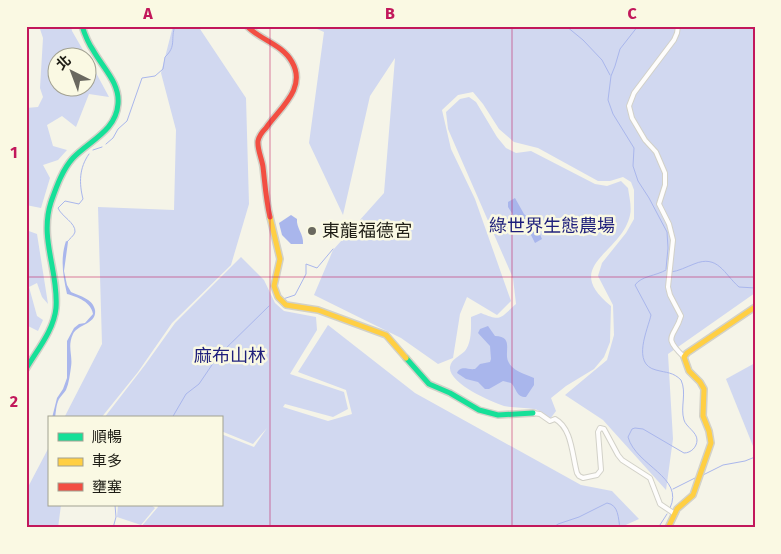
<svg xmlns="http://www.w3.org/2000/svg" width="781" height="554" font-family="'Fira Sans','Noto Sans TC',sans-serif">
  <rect width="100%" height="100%" fill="#f5f4e8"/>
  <g fill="#d1d8f0">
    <polygon points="39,26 71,26 72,31 87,57 58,58 58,88 88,88 88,58 109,97 89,94 76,127 62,116 47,125 53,146 67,150 58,160 43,165 50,178 41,208 26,205 26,108 38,107 43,97 40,88 43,38"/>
    <polygon points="173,26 198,26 246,98 249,204 231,265 172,323 138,372 101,418 64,418 102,344 98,207 174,210 176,130 161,73"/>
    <polygon points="310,26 755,26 755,293 668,354 673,439 666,490 603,420 565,395 607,360 614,335 613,305 598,276 602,263 626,233 634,219 634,190 631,182 623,177 610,181 598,181 538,148 514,142 499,129 483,104 473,92 458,95 442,110 451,149 475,199 511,301 497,315 467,297 460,314 453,358 438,364 401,338 314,295 333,250 384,193 395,58 370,96 343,215 309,143 324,32"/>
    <path d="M469,97L476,102L497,137L506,148L516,153L531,151L595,184L607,186L621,181L628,188C629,196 632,207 630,215C622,254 560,265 611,306L610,342L604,357L594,369L566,386L551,398L556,411L550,419C545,416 540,410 534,409C524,407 513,408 504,406C491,402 448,383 450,367C451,359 460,356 465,351C472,342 471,328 471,317L481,313C502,322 500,318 516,304L513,278L448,129L446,112L460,99Z"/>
    <polygon points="26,230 37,234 48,304 42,297 37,283 29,287 37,316 43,320 38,331 26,325"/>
    <polygon points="241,257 264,280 275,303 284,311 316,317 317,330 290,374 344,392 348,409 333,417 285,404 283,407 328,421 352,414 346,390 298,372 328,325 415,393 581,485 612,491 639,519 619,528 140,528 158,507 157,505 221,505 221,434 254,447 267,428 253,444 221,431 221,418 104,418 145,365 175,323"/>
    <polygon points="755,363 755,451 726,379"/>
    <polygon points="49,447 49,505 61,505 58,528 26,528 28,487"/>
    <polygon points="118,505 151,505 155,508 141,525 117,517"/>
  </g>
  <g fill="#a9b6ec">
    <polygon points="515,198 524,214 536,225 542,239 535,243 530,233 517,221 508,207 508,202"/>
    <path d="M291,215L297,219C296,228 304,234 303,244H291L282,235L279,223Z"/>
    <path d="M66,241L68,242L64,271L67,285L71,292C80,296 93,299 95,310C97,324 78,324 73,334C67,347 73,355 71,367C70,374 69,383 66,390C64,393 61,396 59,399C56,405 56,412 55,418H52L57,398L63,389L67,378V341L74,328L79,324L85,323L93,314C91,302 78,297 67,294C63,276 60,259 66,241Z"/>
    <path d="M488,326L495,336C514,336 504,352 508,361C512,371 525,374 534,378V385L526,397C516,397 517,389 511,383L503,381L489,389H485L478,382L466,379L457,373C461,365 467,370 475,369L480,364L490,362L491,359L490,346L478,333L480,329Z"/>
  </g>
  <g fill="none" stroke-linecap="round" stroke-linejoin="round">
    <g stroke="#a9b6ec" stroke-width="1">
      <polyline points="566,26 583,40 602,60 610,75"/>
      <polyline points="638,26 620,49 615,66 611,76 608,100 613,114 634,148 633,166 638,181 649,198 667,232 668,248 666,269"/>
      <path d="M106,144L113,138L118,129L127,121L142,78L155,76L163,69L165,57C177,46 170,39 175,26"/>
      <polyline points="93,150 102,147"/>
      <path d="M67,242C69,239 74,236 75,232C76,223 61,216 58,208L65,201L79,204L83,199C79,183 79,168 89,154"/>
      <path d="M666,270C656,276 641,276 635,285L651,315C648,329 631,364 656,370C667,373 673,372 681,380C687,393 680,407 684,420C686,427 697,432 697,440C697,447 691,453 684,453L643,429L635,428L632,429L628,437C636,466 685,477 670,508"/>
      <path d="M671,272C679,271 686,267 694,264C718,254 724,274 739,287L755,288"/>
      <polyline points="283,299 295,295 306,274 306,264 317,268 333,249"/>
      <polyline points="172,418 186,394 199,384 218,356 269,306"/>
      <polyline points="703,475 723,465 745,461 755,457"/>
      <polyline points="673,489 697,477"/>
      <polyline points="113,528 116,517 115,505"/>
      <path d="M553,528L558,524L579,517L607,503C619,505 618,518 620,528"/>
      <polyline points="658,528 667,514"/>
    </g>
    <defs>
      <g id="street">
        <path d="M678,26L677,33L674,40L634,93L629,106L632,118L645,140L656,152L665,173V185L659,204L669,224L673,240L668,287L670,295L681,316C675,338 661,335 684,357"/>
        <path d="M533,413L540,414L550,421L555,419C572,428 572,455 577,473L579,476L583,478L597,475L601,470L598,432L600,428L604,429L618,455L622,460L650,478L660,504L675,514"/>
      </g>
      <g id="fast">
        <polyline points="406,358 429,384 450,393 479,410 498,415 533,413"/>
        <path d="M26,369C37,350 54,330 56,308C59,272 39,239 51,202C56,188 62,170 73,158C89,141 116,131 118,104C120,83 103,68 93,50C88,43 85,35 82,26"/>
      </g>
      <g id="slow">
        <polyline points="270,217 280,259 274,286 278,297 286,305 318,310 386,335 406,358"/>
        <polyline points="668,528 677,509 693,495 711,443 709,431 703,416 704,389 700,382 689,371 684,357 687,353 755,307"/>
      </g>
      <path id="jam" d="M247,26C260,40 282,44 292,62C307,88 280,108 266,128C263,131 259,136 258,141C257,149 262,159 263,167C265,184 266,200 270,217"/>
    </defs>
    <use href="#street" stroke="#d2d1c8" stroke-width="6"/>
    <use href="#fast" stroke="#d2d1c8" stroke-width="8"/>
    <use href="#slow" stroke="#d2d1c8" stroke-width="8"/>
    <use href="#jam" stroke="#d2d1c8" stroke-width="8"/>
    <use href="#street" stroke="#fefdfc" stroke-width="4"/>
    <use href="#fast" stroke="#16e098" stroke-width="5"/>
    <use href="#slow" stroke="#ffcf43" stroke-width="5"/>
    <use href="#jam" stroke="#f24e42" stroke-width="5"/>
  </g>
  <path fill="none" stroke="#c2185b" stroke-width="1" stroke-opacity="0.55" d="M270,26V528M512,26V528M26,277H755"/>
  <circle fill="#69685f" stroke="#faf9e3" stroke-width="2" cx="312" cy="231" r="5"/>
  <g text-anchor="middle" stroke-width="5" stroke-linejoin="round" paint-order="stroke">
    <g font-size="18" fill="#1e1f7b" stroke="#faf9e3">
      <text x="552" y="232">綠世界生態農場</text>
      <text x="230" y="362">麻布山林</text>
    </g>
    <g font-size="18" fill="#1e1d15" stroke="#faf9e3" text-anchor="start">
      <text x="322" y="237">東龍福德宮</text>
    </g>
  </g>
  <rect width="781" height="554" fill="none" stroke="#faf9e3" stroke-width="55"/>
  <rect x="48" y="416" width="175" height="90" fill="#faf9e3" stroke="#a2a191"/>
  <rect x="58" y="433" width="25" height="8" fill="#16e098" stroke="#a2a191"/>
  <text x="92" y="442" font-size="15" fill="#1e1d15">順暢</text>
  <rect x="58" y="458" width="25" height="8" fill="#ffcf43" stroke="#a2a191"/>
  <text x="92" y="466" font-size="15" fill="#1e1d15">車多</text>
  <rect x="58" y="483" width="25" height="8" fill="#f24e42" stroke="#a2a191"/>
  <text x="92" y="492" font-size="15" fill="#1e1d15">壅塞</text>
  <g transform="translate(72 72) rotate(318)"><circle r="24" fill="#faf9e3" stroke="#a2a191"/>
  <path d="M0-4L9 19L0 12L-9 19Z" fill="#69685f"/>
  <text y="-8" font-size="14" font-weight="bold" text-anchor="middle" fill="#1e1d15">北</text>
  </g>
  <rect x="28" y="28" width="726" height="498" fill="none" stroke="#c2185b" stroke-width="2"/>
  <g font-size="16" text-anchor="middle" font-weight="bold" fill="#c2185b">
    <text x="148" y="19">A</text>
    <text x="390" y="19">B</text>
    <text x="632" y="19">C</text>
    <text x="14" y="158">1</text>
    <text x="14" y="407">2</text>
  </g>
</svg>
